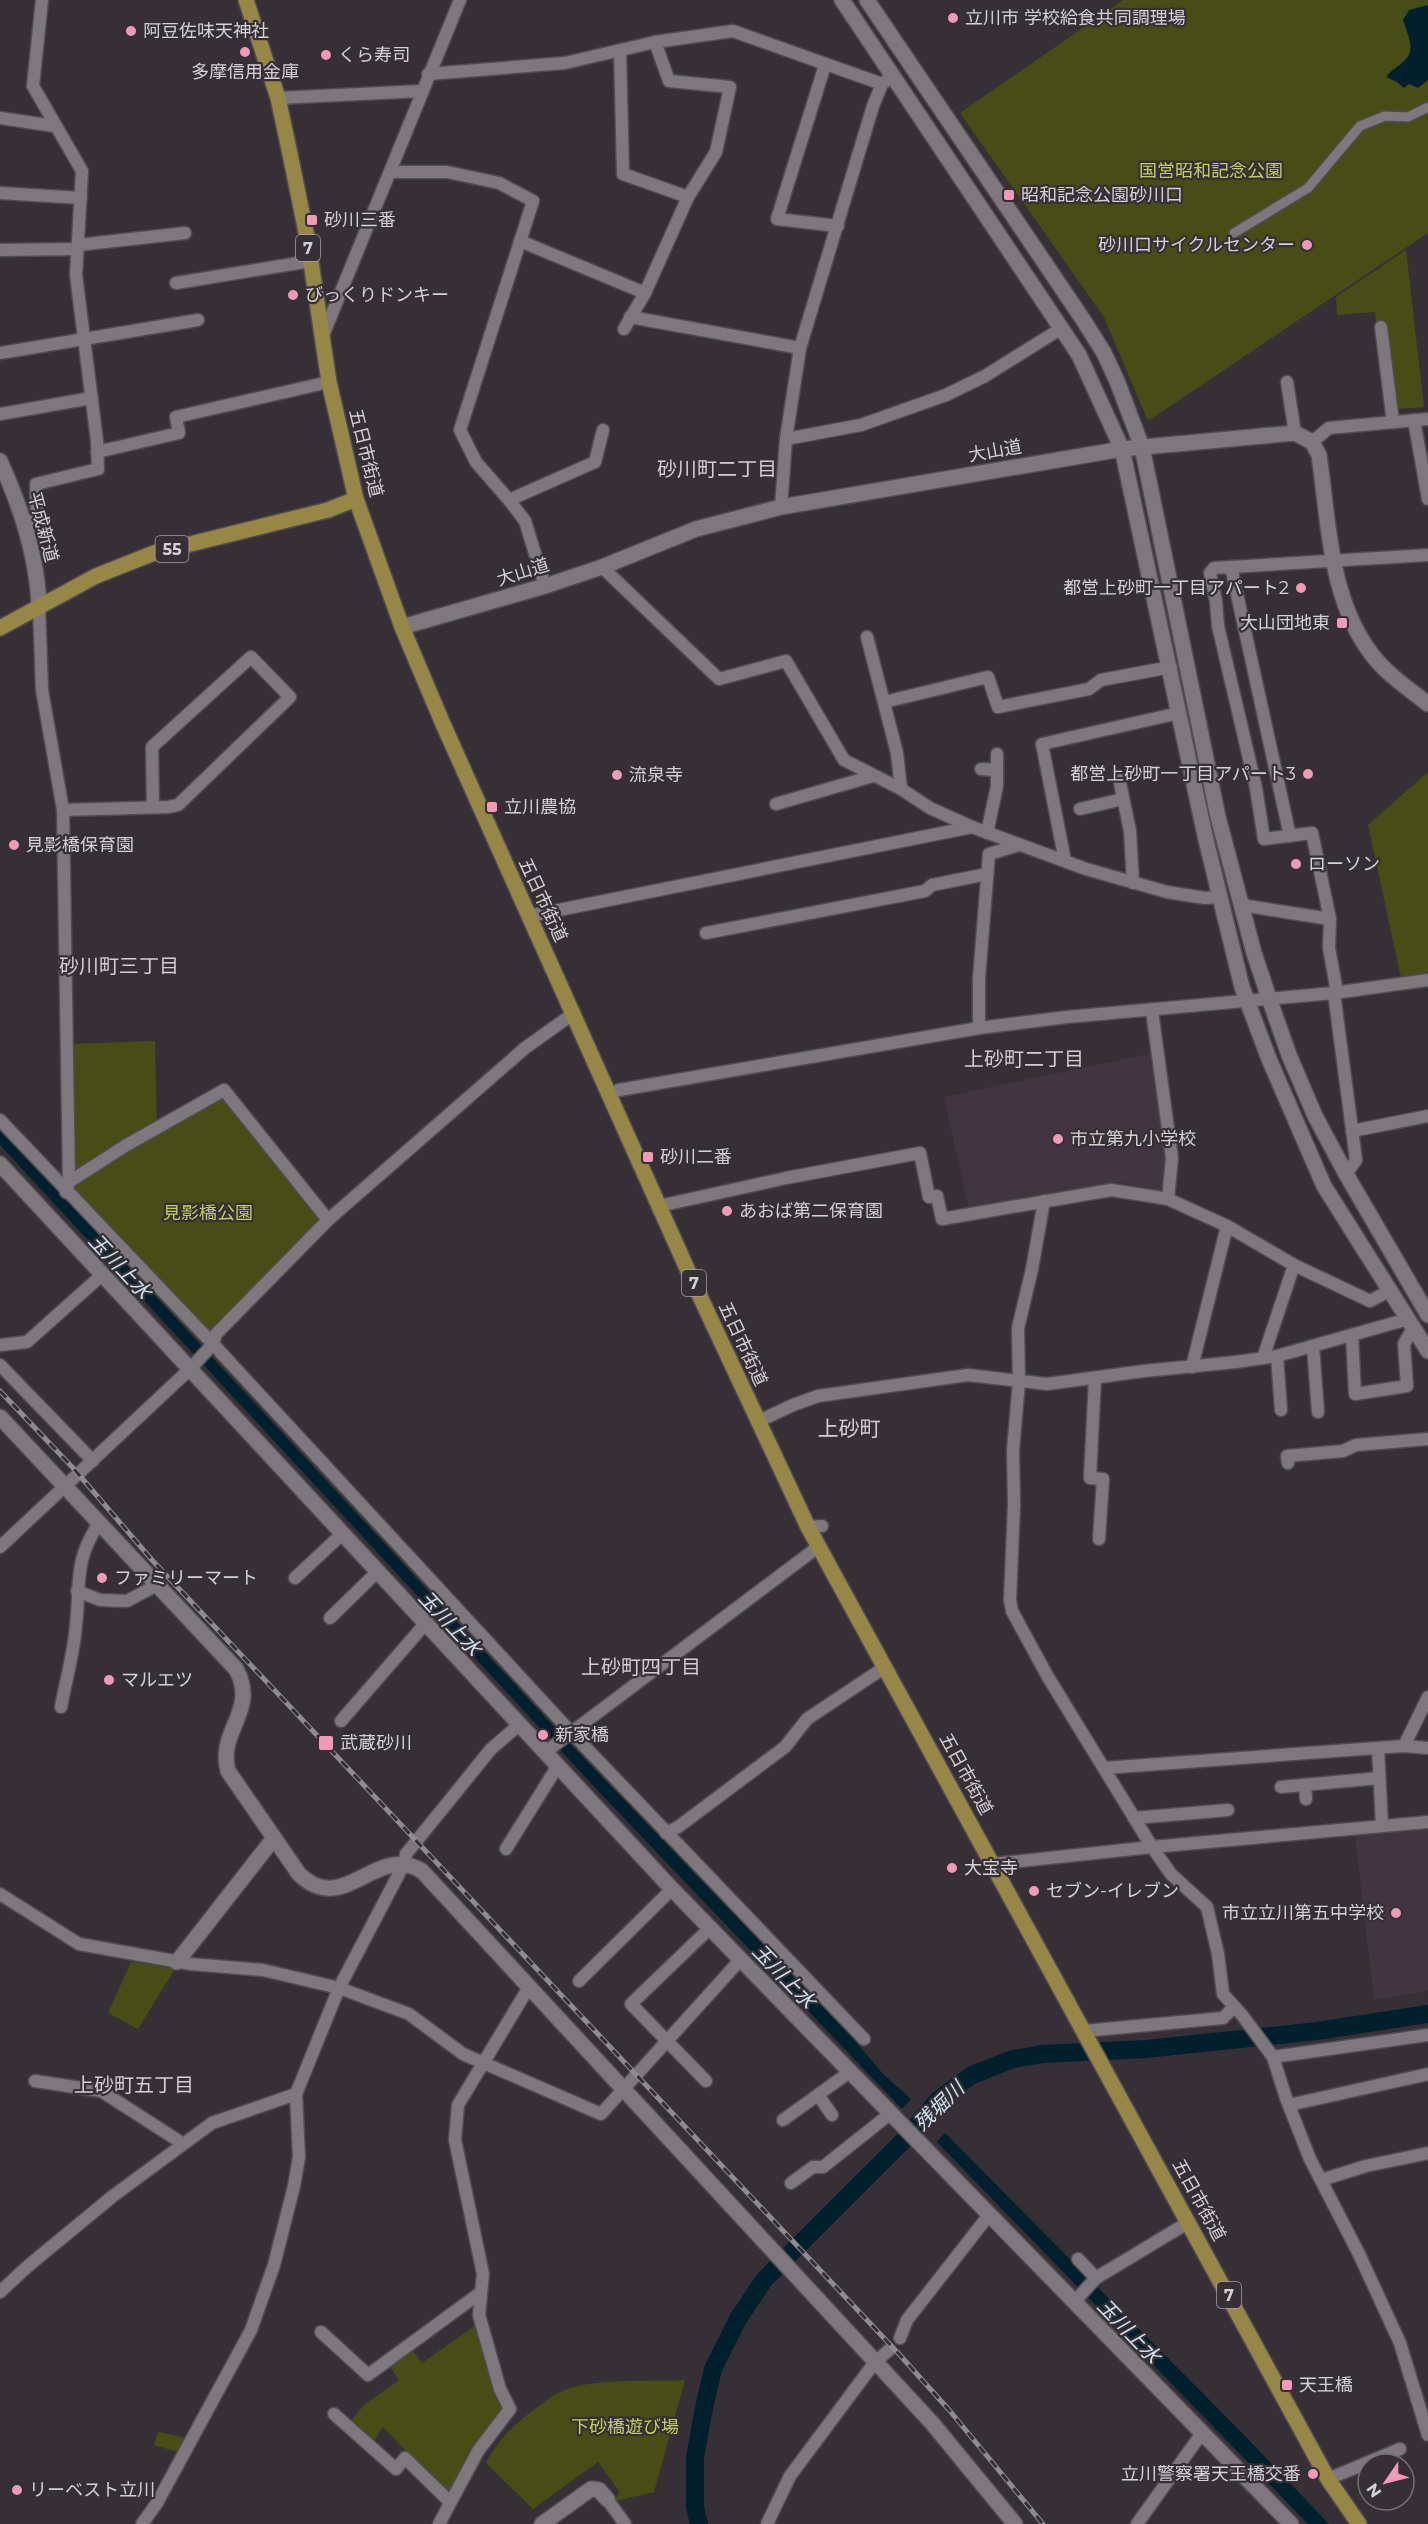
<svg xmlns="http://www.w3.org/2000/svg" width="1428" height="2524" font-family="Montserrat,'Noto Sans JP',sans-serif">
  <rect width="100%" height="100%" fill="#363036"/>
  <g fill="#413541">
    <polygon points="1153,1053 1169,1189 1164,1192 1118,1182 969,1209 944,1097"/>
    <polygon points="1400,1829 1403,1832 1428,1829 1428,1991 1374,2000 1355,1835 1357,1833"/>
  </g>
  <g fill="#464e15">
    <polygon points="1123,0 1428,0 1428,233 1148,421 1104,317 960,113"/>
    <polygon points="1406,250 1424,407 1397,409 1386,320 1376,321 1375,312 1337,315 1336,297"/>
    <polygon points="1428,772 1428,972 1401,978 1368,825"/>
    <polygon points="155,1041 157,1131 224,1095 324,1218 208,1344 70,1190 69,1044"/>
    <polygon points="131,1962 176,1967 138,2029 108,2013"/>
    <polygon points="479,2323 507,2407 453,2495 403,2448 383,2427 374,2441 351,2421 364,2405 399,2380 388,2364 411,2348 422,2363"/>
    <path d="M685,2380L654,2492L615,2501L619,2491L598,2462L533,2509L486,2463C497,2442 512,2426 531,2412C540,2406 548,2398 558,2393C588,2377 650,2382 685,2380Z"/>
    <polygon points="158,2432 189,2438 181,2453 154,2445"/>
  </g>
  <g fill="#01202d">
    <path d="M1428,5V80L1418,88L1409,84L1404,88L1397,82L1386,77C1391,70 1398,67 1404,61C1417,51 1407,33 1403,20L1409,10Z"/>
    <polygon points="0,1128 556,1729 852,2037 883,2074 911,2099 902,2109 601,1794 0,1145"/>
    <polygon points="945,2133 1246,2437 1329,2524 1308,2524 937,2142"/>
  </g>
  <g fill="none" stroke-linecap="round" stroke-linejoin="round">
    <polyline stroke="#01202d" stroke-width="18" points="699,2524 695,2507 695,2457 704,2408 713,2369 738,2319 764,2280 906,2138 938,2100 972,2075 1013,2059 1043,2054 1146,2049 1317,2031 1428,2014"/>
    <defs>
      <polyline id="pedestrian" points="1234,233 1308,188 1360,126 1385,116 1408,117 1428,107"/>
      <g id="minor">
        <polyline points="620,51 623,174 688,197"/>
        <polyline points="825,65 777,219 838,226"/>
        <polyline points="428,74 565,63 655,42 733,31 882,84 893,76"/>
        <polyline points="278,98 422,91"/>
        <polyline points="0,118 54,126"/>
        <polyline points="390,172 447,172 499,183 533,201 460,430 476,462 509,500 525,521 545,586"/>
        <polyline points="0,193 81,198"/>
        <polyline points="520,241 645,293"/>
        <polyline points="78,245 185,233"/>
        <polyline points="0,250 78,249"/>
        <polyline points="176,283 311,261"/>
        <polyline points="630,317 800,348"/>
        <polyline points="1381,327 1393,422"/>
        <polyline points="624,329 645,293 688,197 716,152 730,87 669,81 655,42"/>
        <polyline points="322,338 460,0"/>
        <polyline points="0,353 198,320"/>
        <polyline points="1287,382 1295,433"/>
        <polyline points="0,414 92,398"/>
        <polyline points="1414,420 1428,499"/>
        <polyline points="786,439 861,425 946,395 985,376 1062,328"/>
        <polyline points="1312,442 1329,428 1428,419"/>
        <polyline points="97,452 179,433 176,417 329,382"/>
        <polyline points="509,500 595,462 603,430"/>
        <polyline points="781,507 786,439 800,348 873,106 882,84"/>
        <polyline points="25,523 37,515 36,484 98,469 97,441 76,275 82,171 33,86 42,0"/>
        <polyline points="602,567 719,679 786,661 844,760 901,789 930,808 972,827 1086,869 1167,892 1205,898 1219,897"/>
        <polyline points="1231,567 1290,836"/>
        <polyline points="39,606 42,690 63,810 69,1182 66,1192"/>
        <polyline points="867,637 897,753 901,789"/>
        <polyline points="884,702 988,677 998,707 1089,689 1101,680 1171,667"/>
        <polyline points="981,769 997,770"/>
        <polyline points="1119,778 1130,831 1133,883"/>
        <polyline points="776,804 873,776"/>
        <polyline points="1080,809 1123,799"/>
        <polyline points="63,810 168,807 178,805 290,697 251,657 152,747 153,807"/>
        <polyline points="987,833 997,786 997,754"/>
        <polyline points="1065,861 1042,744 1179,713"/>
        <polyline points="1241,905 1330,919"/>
        <polyline points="529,916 972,827"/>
        <polyline points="706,933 925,891 932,885 987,874"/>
        <polyline points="1337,992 1329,948 1330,919 1312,833 1264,839 1256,788 1218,626 1216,601 1210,573 1214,568 1428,555"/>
        <polyline points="1334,993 1356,1160 1346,1174"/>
        <polyline points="1152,1011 1172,1158 1168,1199"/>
        <polyline points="979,1028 979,978 989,854 1019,845"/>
        <polyline points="609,1094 619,1090 979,1028 1067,1017 1334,993 1428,980"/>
        <polyline points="0,1120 213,1344 570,1731 864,2039"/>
        <polyline points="1352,1131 1428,1116"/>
        <polyline points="69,1182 125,1146 224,1090 328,1220"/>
        <polyline points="1044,1201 1032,1269 1018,1328 1019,1382 1013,1450 1014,1505 1010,1600 1012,1611 1048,1677 1152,1847 1171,1874 1207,1907 1218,1954 1223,1994 1242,2015 1273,2057 1286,2098 1310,2159 1359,2254 1400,2343 1428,2435"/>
        <polyline points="659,1206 786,1178 920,1153 929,1197 937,1196 942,1219 1111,1190 1150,1196 1168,1199 1227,1226 1294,1265 1370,1301 1391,1290"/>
        <polyline points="1352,1335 1355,1394 1407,1386 1404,1344 1413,1328"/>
        <polyline points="0,1345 27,1342 103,1274"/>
        <polyline points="1313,1346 1318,1412"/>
        <polyline points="1277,1356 1281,1410"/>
        <polyline points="1263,1358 1294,1265"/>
        <polyline points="0,1365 93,1461"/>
        <polyline points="1192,1367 1227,1226"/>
        <polyline points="1095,1378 1090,1478 1103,1479 1099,1539"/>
        <polyline points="757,1422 793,1405 818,1396 968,1375 1047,1384 1144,1371 1236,1362 1277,1356 1408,1319"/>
        <polyline points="1288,1463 1287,1456 1343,1451 1356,1445 1428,1439"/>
        <polyline points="808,1527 822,1526"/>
        <polyline points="0,1547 190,1369 213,1344 216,1334 328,1220 525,1048 574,1013"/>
        <polyline points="295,1578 342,1534"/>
        <polyline points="77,1591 100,1600 127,1601 157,1585"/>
        <polyline points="330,1618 377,1572"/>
        <path d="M61,1707C66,1680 74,1652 76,1625C81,1582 73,1563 99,1523"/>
        <polyline points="341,1721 425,1624"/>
        <polyline points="1404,1746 1428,1697"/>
        <polyline points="1378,1748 1382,1826"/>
        <polyline points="544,1753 818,1547"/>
        <polyline points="1104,1768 1404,1746 1428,1748"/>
        <polyline points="1305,1785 1306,1799"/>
        <polyline points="1281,1787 1379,1778"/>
        <polyline points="1134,1818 1228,1810"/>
        <polyline points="666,1833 678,1827 785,1747 807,1719 885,1667"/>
        <polyline points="506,1849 557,1767"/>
        <polyline points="993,1864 1152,1847 1428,1822"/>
        <polyline points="0,1894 79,1944 191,1964 263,1970 339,1988 409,2014 463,2054 601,2114 741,1959"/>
        <polyline points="579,1981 672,1889"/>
        <polyline points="1084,2031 1223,2018 1234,2007"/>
        <polyline points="1273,2057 1428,2035"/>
        <polyline points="35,2081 101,2091 182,2143"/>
        <polyline points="706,2081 631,2004 710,1928"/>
        <polyline points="818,2095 832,2115"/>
        <polyline points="1289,2105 1428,2074"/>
        <polyline points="783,2120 851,2071"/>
        <polyline points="1321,2180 1366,2166 1428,2153"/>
        <polyline points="791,2183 813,2167 823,2167 891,2113"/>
        <polyline points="1078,2259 1096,2278"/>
        <polyline points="0,2292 28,2266 113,2196 212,2123 296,2094"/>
        <polyline points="1075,2301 1096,2278 1189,2222"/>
        <polyline points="321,2332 368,2375 480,2293"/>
        <polyline points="900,2338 907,2320 989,2215"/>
        <polyline points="334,2414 396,2469 405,2458 450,2502"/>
        <polyline points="1328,2479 1400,2449"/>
        <polyline points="607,2499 625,2524"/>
        <polyline points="142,2524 157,2503 251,2330 274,2265 294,2186 299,2157 296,2094 339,1988 404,1864 406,1854 491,1749 519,1725"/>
        <polyline points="439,2524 478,2451 510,2409 500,2389 479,2315 483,2274 455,2140 458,2105 529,1987"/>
        <polyline points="767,2524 790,2476 875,2362 889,2350"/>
        <polyline points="1137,2524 1202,2433"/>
      </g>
      <g id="tertiary">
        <polyline points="842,0 1079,355 1122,449 1206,840 1242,987 1269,1059 1324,1186 1428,1351"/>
        <polyline points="867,0 1082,318 1104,353 1117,381 1142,447 1218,817 1254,953 1269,998 1289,1055 1315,1116 1346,1174 1428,1315"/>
        <path d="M0,461C21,507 37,555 39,606"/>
        <path d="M402,627L545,586L602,567L696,529L781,507L1122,449L1295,433L1312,442L1319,455C1329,523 1329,600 1373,656C1388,675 1409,689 1428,704"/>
        <polyline points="0,1164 672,1889 1291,2524"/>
        <path d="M0,1417L236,1669C259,1711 217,1730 228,1771L299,1874C344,1918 375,1843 422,1871L932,2423L1015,2524"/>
        <polyline points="177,1962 274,1838"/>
        <polyline points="542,2524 591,2489 599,2490 607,2499"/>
      </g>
      <g id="primary">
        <polyline points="246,0 278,98 290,154 308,242 329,382 356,499 402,627 443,724 689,1273 808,1527 1328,2479 1359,2524"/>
        <polyline points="0,628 96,576 154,553 328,510 356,499"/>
      </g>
    </defs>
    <use href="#pedestrian" stroke="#514c50" stroke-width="12"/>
    <use href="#minor" stroke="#514c50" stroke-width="15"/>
    <use href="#tertiary" stroke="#514c50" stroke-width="18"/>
    <use href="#primary" stroke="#514c50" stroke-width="18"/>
    <use href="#pedestrian" stroke="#7f777e" stroke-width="9"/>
    <use href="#minor" stroke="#7f777e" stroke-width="12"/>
    <use href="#tertiary" stroke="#7f777e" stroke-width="15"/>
    <use href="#primary" stroke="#978746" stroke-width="15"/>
    <defs>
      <polyline id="rail" points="0,1391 74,1469 152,1560 898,2353 950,2411 1043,2524"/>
    </defs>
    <use href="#rail" stroke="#908b90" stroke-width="5"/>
    <use href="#rail" stroke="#363036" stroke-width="3" stroke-dasharray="9" stroke-linecap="butt"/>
  </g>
  <g fill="#f09ab5" stroke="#363036" stroke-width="2">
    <circle cx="953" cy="18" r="6"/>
    <circle cx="131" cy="31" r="6"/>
    <circle cx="245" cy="52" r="6"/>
    <circle cx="326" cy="55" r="6"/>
    <rect x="1003" y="189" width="12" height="12" rx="3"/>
    <rect x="306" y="214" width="12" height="12" rx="3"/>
    <circle cx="1307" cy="245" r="6"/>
    <circle cx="293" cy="295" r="6"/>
    <circle cx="1301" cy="588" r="6"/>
    <rect x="1336" y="617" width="12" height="12" rx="3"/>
    <circle cx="1308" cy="774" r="6"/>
    <circle cx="617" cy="775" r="6"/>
    <rect x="486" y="801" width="12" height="12" rx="3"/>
    <circle cx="14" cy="845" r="6"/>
    <circle cx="1296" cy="864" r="6"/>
    <circle cx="1058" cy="1139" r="6"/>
    <rect x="642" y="1151" width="12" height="12" rx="3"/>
    <circle cx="727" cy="1211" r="6"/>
    <circle cx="102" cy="1578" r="6"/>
    <circle cx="109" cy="1680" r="6"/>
    <circle cx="543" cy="1735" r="6"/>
    <rect x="318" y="1735" width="16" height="16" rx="3"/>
    <circle cx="952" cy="1868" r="6"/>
    <circle cx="1034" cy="1891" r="6"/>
    <circle cx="1396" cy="1913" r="6"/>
    <rect x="1281" y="2379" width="12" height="12" rx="3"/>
    <circle cx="1313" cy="2474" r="6"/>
    <circle cx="17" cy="2490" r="6"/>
  </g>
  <g text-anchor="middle" stroke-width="4.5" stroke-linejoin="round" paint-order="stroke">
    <g fill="#363036" stroke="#a5a0a5" stroke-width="1.5">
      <rect x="296" y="235" width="24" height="26" rx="4.5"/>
      <rect x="155.5" y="536" width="33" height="26" rx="4.5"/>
      <rect x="682" y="1270" width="24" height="26" rx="4.5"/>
      <rect x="1217" y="2282" width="24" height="26" rx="4.5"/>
    </g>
    <g font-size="16" font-weight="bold" fill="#d4d0d4">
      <text x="308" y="254">7</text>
      <text x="172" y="555">55</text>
      <text x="694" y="1289">7</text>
      <text x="1229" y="2301">7</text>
    </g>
    <g font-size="18" fill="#d4d0d4" stroke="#363036" text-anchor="start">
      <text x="965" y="24">立川市 学校給食共同調理場</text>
      <text x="143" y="37">阿豆佐味天神社</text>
      <text x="338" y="61">くら寿司</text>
      <text x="245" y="78" text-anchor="middle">多摩信用金庫</text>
      <text x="1021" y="201">昭和記念公園砂川口</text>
      <text x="324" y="226">砂川三番</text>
      <text x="1295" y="251" text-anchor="end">砂川口サイクルセンター</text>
      <text x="305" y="301">びっくりドンキー</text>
      <text x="1289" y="594" text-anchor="end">都営上砂町一丁目アパート2</text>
      <text x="1330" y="629" text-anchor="end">大山団地東</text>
      <text x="1296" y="780" text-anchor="end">都営上砂町一丁目アパート3</text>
      <text x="629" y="781">流泉寺</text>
      <text x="504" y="813">立川農協</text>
      <text x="26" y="851">見影橋保育園</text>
      <text x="1308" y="870">ローソン</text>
      <text x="1070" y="1145">市立第九小学校</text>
      <text x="660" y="1163">砂川二番</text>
      <text x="739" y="1217">あおば第二保育園</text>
      <text x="114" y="1584">ファミリーマート</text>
      <text x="121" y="1686">マルエツ</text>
      <text x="555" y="1741">新家橋</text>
      <text x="340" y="1749">武蔵砂川</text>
      <text x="964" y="1874">大宝寺</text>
      <text x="1046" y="1897">セブン-イレブン</text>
      <text x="1384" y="1919" text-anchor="end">市立立川第五中学校</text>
      <text x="1299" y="2391">天王橋</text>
      <text x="1301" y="2480" text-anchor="end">立川警察署天王橋交番</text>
      <text x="29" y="2496">リーベスト立川</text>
    </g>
    <g font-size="18" fill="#bed05d" stroke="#363036">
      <text x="1211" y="177">国営昭和記念公園</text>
      <text x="208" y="1219">見影橋公園</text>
      <text x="625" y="2433">下砂橋遊び場</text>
    </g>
    <g font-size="18" fill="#d4d0d4" stroke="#363036">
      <text transform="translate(995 451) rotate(-10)" y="6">大山道</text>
      <text transform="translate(366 453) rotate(76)" y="6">五日市街道</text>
      <text transform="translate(43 527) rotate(75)" y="6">平成新道</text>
      <text transform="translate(523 572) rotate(-17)" y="6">大山道</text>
      <text transform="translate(543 900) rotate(65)" y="6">五日市街道</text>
      <text transform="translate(743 1344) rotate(65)" y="6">五日市街道</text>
      <text transform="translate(966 1774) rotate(61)" y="6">五日市街道</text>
      <text transform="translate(1199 2200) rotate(61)" y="6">五日市街道</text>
    </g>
    <g font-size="20" fill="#d4cbd3" stroke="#363036">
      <text x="717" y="476">砂川町二丁目</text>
      <text x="119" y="973">砂川町三丁目</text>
      <text x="1024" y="1066">上砂町二丁目</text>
      <text x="641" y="1674">上砂町四丁目</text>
      <text x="134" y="2092">上砂町五丁目</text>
    </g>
    <g font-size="20" font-style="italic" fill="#cee4f0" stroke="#363036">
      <text transform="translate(120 1266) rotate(47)" y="7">玉川上水</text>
      <text transform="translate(450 1623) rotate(47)" y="7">玉川上水</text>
      <text transform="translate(784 1976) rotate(46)" y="7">玉川上水</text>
      <text transform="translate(939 2106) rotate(-44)" y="7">残堀川</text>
      <text transform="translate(1129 2331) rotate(46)" y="7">玉川上水</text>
    </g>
    <g font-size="21" fill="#d4cbd3" stroke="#363036">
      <text x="849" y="1436">上砂町</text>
    </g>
  </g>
  <g transform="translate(1386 2482) rotate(235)"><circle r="28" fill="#363036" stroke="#757075" stroke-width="1.5"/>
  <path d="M0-4.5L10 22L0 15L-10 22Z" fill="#f09ab5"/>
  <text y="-9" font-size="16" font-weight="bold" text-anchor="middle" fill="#d4d0d4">N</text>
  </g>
</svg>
